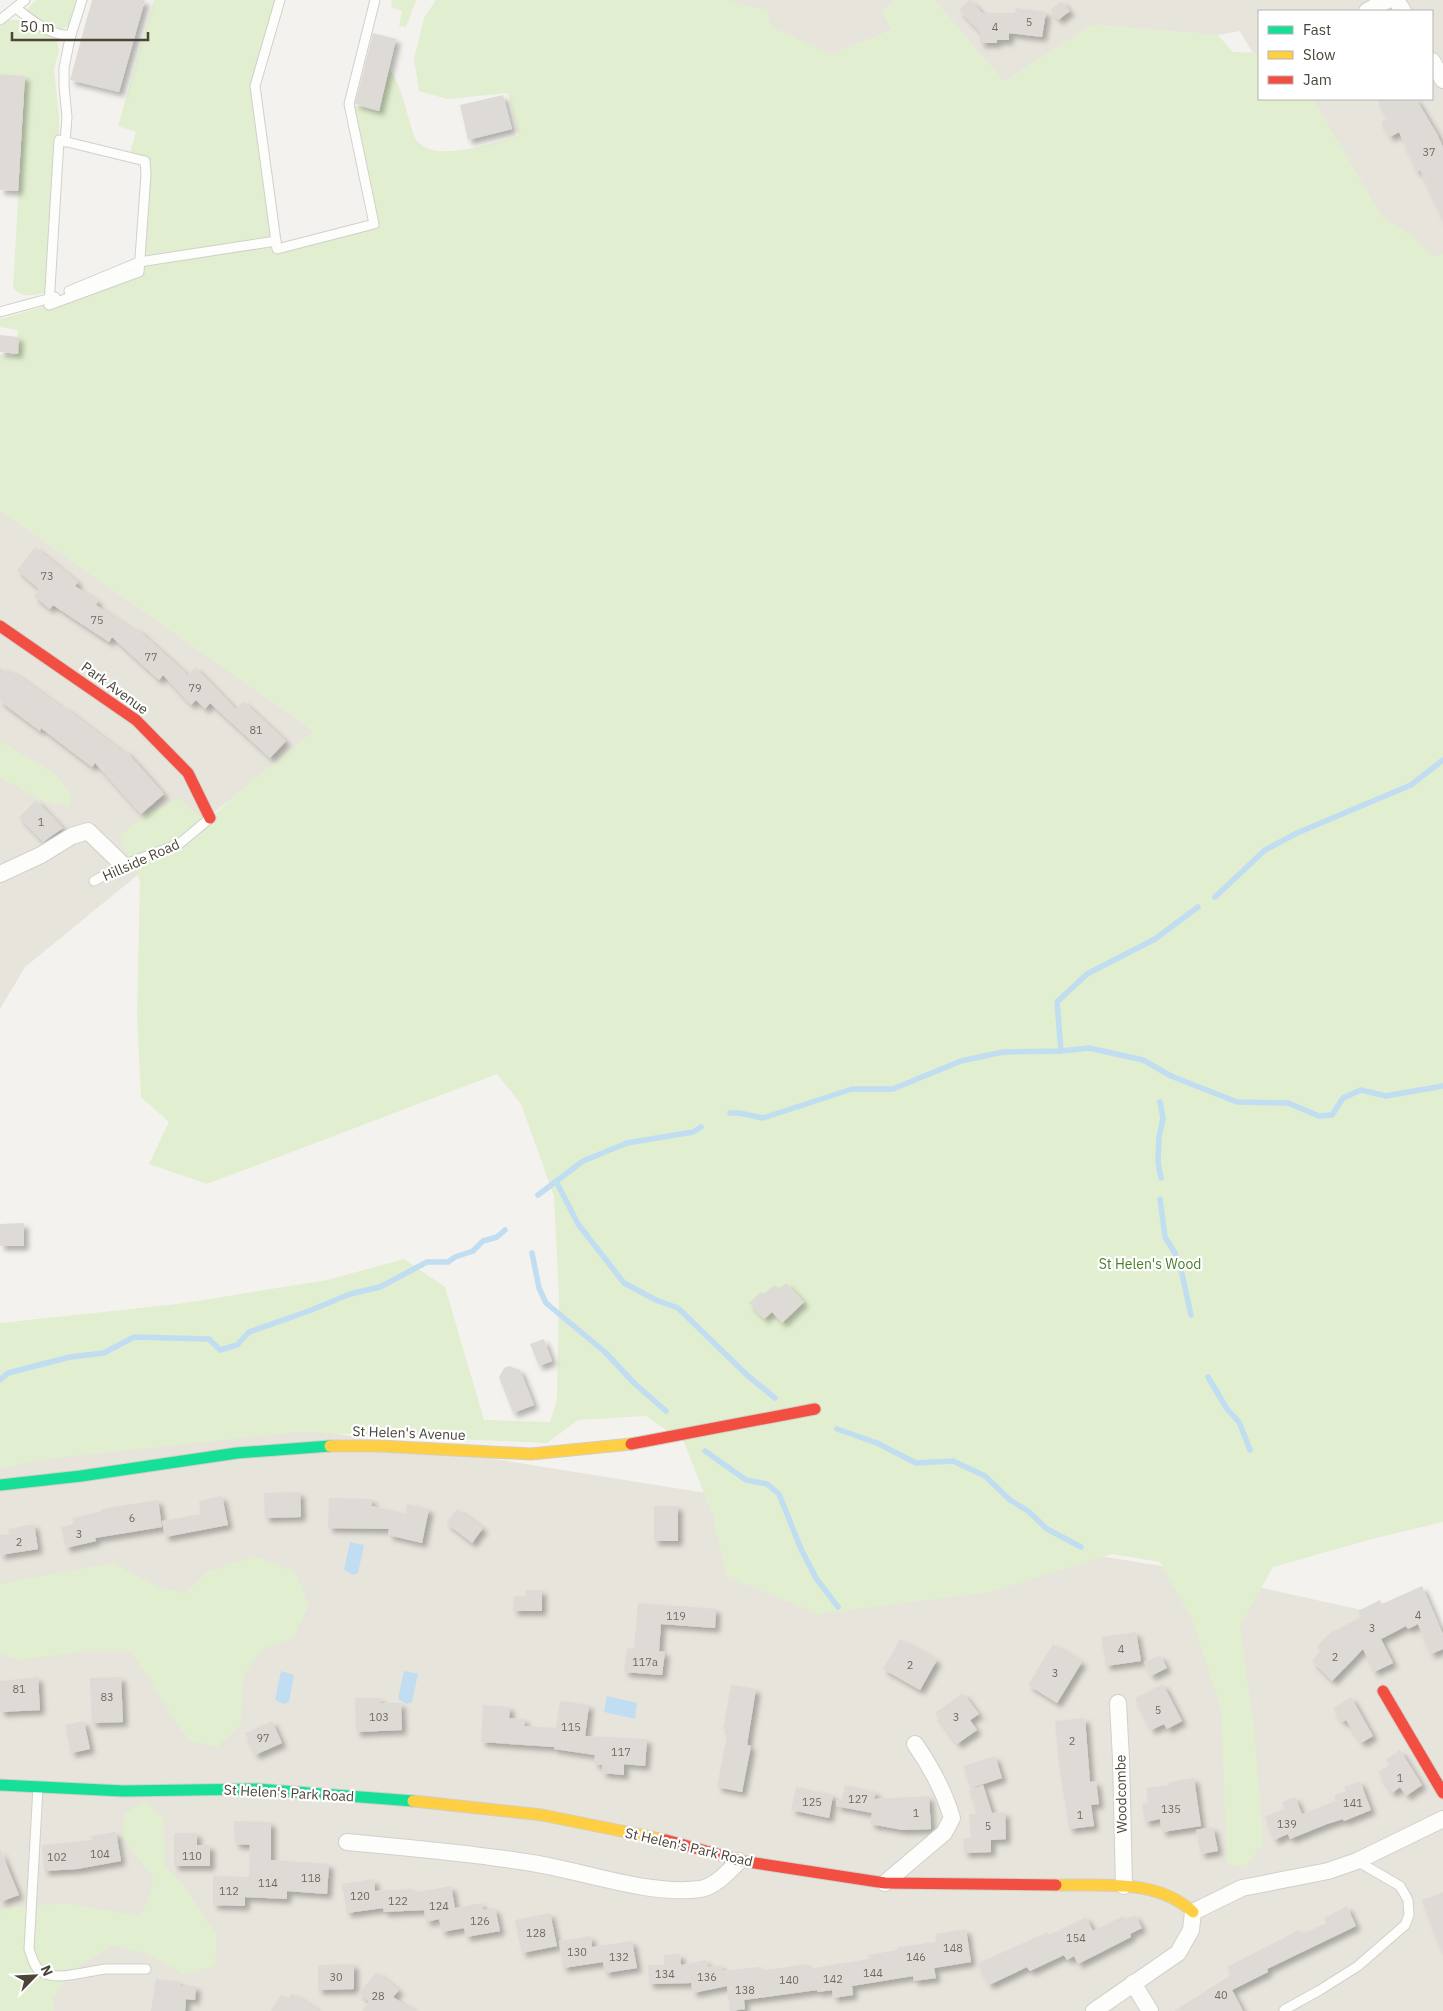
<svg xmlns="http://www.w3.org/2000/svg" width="1443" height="2011" font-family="'IBM Plex Sans',sans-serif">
  <defs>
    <filter id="shadow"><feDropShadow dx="4.5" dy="4.5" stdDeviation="2.5" flood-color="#0004"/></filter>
  </defs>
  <rect width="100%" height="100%" fill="#f4f2ee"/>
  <g fill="#e7e4dc">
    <polygon points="713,0 896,0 882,12 893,30 831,54 756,32"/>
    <polygon points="934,0 1443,0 1443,260 1376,267 1280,99 1432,99 1432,11 1259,11 1259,64 1240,31 1218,35 1092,25 1004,82"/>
    <polygon points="0,510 314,731 25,967 0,1009"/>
    <polygon points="294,1427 1168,1567 1443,1628 1443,2011 0,2011 0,1463"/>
  </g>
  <g fill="#e1eecf">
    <path d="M37,0H78C75,7 74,16 70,23C60,38 39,20 28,13V8Z"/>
    <path d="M154,0H280L255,86L277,248L374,224L349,104L379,111L389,68C402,87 406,111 413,133C425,169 493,142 519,136L508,93L447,99L419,91L414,59L424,18L436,0H729L744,5L767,10L771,27L831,54L893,30L882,12L896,0H934L1004,82L1092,25L1218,35L1233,52L1259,53V99H1313L1383,218L1412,236L1432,256L1443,254V1522L1372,1539L1273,1567L1240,1626L1255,1737L1263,1843L1245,1867L1227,1864L1221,1709L1192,1619L1160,1562L1112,1554L990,1592L817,1614L726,1576L713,1516L684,1442L646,1416L578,1420L547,1443L298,1432L38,1460L0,1469V1323L178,1304L327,1280L404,1259L445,1287L484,1420L550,1422L557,1400L559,1299L554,1196L521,1104L497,1074L207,1184L149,1164L169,1122L141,1097L137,1016L140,880L119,836L147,813L178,798L207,822L236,794L314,731L0,510V355L15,356L18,330L0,327V319L49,305L138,272L145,162L129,157L136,132L118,126Z"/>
    <polygon points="392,0 416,0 406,27 399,26 402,11 391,7"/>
    <path d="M9,20H21L50,35L57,41L59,50L54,70L59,117V140L50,292C36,294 24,300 13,288L25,76L0,74V26Z"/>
    <polygon points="0,741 56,774 72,796 69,805 45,802 0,778"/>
    <polygon points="254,1556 295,1572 309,1605 293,1638 260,1650 243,1677 241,1724 217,1747 188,1740 131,1651 88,1651 20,1660 0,1654 0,1584 4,1583 112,1563 160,1588 185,1593 207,1572"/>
    <polygon points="145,1802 163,1818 165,1866 186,1888 217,1936 215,1966 184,1974 147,1954 114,1945 76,1968 52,1999 55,2011 0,2011 0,1914 4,1908 65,1903 139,1916 149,1899 153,1877 123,1839 124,1814"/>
  </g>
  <g fill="#c0ddf1">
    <polygon points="350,1542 364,1545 358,1573 353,1575 344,1570"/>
    <polygon points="281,1671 294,1675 289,1702 283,1704 275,1700"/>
    <polygon points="404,1671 418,1674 412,1702 407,1704 398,1699"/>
    <polygon points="607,1696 637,1703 635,1719 604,1712"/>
  </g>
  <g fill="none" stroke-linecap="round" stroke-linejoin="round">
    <g stroke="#c0ddf1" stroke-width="5.5">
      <polyline points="1215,897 1265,850 1297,833 1411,785 1443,760"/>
      <polyline points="1061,1051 1057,1002 1087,974 1155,939 1198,907"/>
      <polyline points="1160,1102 1163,1118 1159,1137 1158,1162 1161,1178"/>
      <polyline points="730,1113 739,1113 763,1118 852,1089 893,1089 961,1061 1003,1052 1061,1051 1089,1048 1143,1060 1171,1076 1237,1102 1288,1103 1319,1116 1332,1115 1343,1098 1361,1090 1386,1096 1443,1086"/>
      <polyline points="556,1181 578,1224 624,1283 656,1300 678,1308 748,1376 775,1398"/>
      <polyline points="538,1195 583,1161 627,1143 693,1132 701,1127"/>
      <polyline points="1160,1199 1165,1237 1175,1253 1182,1274 1191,1315"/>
      <polyline points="532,1253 539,1288 546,1303 605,1352 635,1384 666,1411"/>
      <polyline points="1208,1377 1227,1409 1239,1422 1250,1450"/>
      <polyline points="0,1380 8,1373 70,1357 104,1353 134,1337 209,1339 220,1350 237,1345 249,1332 309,1311 350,1294 380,1287 427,1262 448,1262 455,1257 473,1251 483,1241 497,1237 505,1230"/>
      <polyline points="837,1429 877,1443 916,1463 953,1461 985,1476 1010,1500 1028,1511 1047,1529 1081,1547"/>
      <polyline points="705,1451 746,1480 767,1484 779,1494 801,1549 816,1578 838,1607"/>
    </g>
  </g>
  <g fill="#dedbd6" filter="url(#shadow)">
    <polygon points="92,0 145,0 119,92 70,80"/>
    <polygon points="970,0 982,13 1015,13 1016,8 1046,12 1042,37 1009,33 1009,40 997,40 997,43 980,43 980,32 959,10"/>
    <polygon points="1061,1 1070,11 1058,20 1050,10"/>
    <polygon points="373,33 396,39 379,111 355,104"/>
    <polygon points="0,74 25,76 18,191 0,190"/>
    <polygon points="503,95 512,129 468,140 460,105"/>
    <polygon points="1377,99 1416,99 1437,134 1443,147 1443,220 1420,170 1417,172 1399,132 1390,137 1381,122 1388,118"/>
    <polygon points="0,335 19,337 18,354 0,352"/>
    <polygon points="35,547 78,582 75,586 98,601 96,605 134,630 136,628 188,675 195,667 236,709 243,701 286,741 270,758 210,703 205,709 196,700 191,705 163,675 159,680 112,637 109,642 53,605 50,609 34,596 39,589 17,570"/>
    <polygon points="0,667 8,673 10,670 63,708 64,707 123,752 125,750 164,794 141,814 95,763 92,767 41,728 40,731 0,701"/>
    <polygon points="36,800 63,828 43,842 19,817"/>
    <polygon points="24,1223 24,1246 0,1246 0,1224"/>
    <polygon points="786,1283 804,1302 782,1323 772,1312 764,1319 749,1303 761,1292 764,1294 774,1285 779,1289"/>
    <polygon points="544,1339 552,1361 539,1366 530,1344"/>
    <polygon points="509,1366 520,1370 534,1405 513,1413 499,1377 504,1368"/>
    <polygon points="300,1492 301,1517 265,1518 264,1493"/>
    <polygon points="222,1496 228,1525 165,1537 162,1521 201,1514 199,1501"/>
    <polygon points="329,1498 372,1499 372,1506 406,1514 407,1504 429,1509 422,1543 388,1535 389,1529 328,1528"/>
    <polygon points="158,1500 162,1527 95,1538 96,1541 66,1548 61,1527 74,1524 72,1518 102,1511 101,1509"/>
    <rect x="654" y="1506" width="24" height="35"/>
    <polygon points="457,1509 483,1528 472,1543 446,1523"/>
    <polygon points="34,1524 38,1549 0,1555 0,1535 9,1534 8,1529"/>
    <polygon points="1422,1586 1443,1634 1443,1649 1431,1654 1418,1624 1408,1629 1406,1626 1381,1639 1393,1663 1374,1672 1363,1649 1332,1681 1312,1661 1321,1651 1317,1646 1330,1633 1361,1617 1358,1611 1380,1600 1382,1604"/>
    <polygon points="526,1590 542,1590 542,1611 513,1611 514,1596 526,1596"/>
    <polygon points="638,1603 716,1609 715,1628 661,1624 659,1651 665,1652 662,1675 624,1672 627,1648 634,1649"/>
    <polygon points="1136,1632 1141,1661 1106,1666 1101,1637"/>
    <polygon points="900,1639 937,1660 920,1690 883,1669"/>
    <polygon points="1053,1644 1082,1662 1057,1703 1028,1685"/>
    <polygon points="1160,1655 1167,1668 1151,1676 1144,1662"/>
    <polygon points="38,1677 40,1710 0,1712 0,1681"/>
    <polygon points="121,1677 123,1722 92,1723 90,1678"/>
    <polygon points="1163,1684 1182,1721 1167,1729 1164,1724 1151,1730 1135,1698"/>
    <polygon points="731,1685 756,1689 747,1745 751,1746 742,1792 717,1787 728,1730 723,1729"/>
    <polygon points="963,1693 979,1714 970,1720 977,1730 957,1744 935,1713"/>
    <polygon points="1351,1697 1373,1736 1361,1743 1346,1720 1342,1722 1333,1708"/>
    <polygon points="355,1698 380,1698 381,1703 401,1703 402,1730 356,1732"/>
    <polygon points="560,1701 589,1705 585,1736 647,1739 645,1766 624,1764 624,1775 602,1773 602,1765 594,1764 595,1755 554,1749 554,1747 481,1742 483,1705 510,1707 509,1718 525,1719 524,1726 556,1728"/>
    <polygon points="1085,1718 1090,1782 1096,1781 1099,1804 1091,1805 1094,1826 1069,1829 1059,1764 1055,1721"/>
    <polygon points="84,1721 90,1749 71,1753 65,1725"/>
    <polygon points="272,1721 282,1743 255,1755 245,1733"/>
    <polygon points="1400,1750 1422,1785 1406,1796 1400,1787 1392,1793 1378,1772 1389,1765 1386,1759"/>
    <polygon points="995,1756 1002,1778 971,1788 963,1766"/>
    <polygon points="1194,1778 1201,1826 1162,1832 1160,1819 1145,1822 1142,1804 1148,1803 1146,1788 1169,1785 1169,1782"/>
    <polygon points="1360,1781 1371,1810 1344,1821 1343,1819 1327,1824 1290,1839 1288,1834 1274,1840 1265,1817 1284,1809 1282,1802 1295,1797 1302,1814 1336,1801 1334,1796 1346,1791 1344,1787"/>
    <polygon points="845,1785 876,1792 874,1799 929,1796 931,1829 903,1830 870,1824 872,1813 836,1806 836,1801 842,1800"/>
    <polygon points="983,1785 992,1813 1005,1812 1006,1839 991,1840 991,1852 964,1853 963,1838 971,1838 969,1814 977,1814 969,1790"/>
    <polygon points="796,1787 833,1795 829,1818 791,1810"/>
    <polygon points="234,1821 271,1822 271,1860 329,1864 327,1894 287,1891 287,1899 245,1897 245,1906 213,1905 213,1876 249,1877 250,1845 235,1844"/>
    <polygon points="1213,1827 1218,1851 1201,1854 1196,1830"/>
    <polygon points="116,1832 121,1861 77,1869 44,1871 42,1845 92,1840 91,1836"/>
    <polygon points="174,1833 197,1833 197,1845 210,1845 210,1866 174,1866"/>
    <polygon points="0,1849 19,1895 0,1902"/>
    <polygon points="374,1879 375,1891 412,1889 412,1893 451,1886 455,1908 482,1903 483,1910 495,1908 500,1931 466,1937 464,1928 442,1932 439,1919 426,1922 424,1910 384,1912 383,1908 347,1913 342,1884"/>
    <polygon points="1443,1892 1443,1951 1442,1952 1422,1900"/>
    <polygon points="1347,1906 1356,1926 1267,1969 1268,1972 1232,1990 1243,2011 1174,2011 1231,1975 1227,1967 1299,1930 1301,1935 1326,1923 1324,1918"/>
    <polygon points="550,1913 557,1946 522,1953 515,1920"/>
    <polygon points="1135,1915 1142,1928 1130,1934 1131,1937 1078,1964 1074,1956 1067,1960 1064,1955 1030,1971 1027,1967 989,1985 978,1963 1048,1932 1049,1935 1086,1917 1093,1931 1123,1916 1125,1920"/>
    <polygon points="966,1929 971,1962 934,1968 936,1978 914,1981 913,1976 852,1986 853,1995 833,1998 832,1990 818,1992 817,1990 744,2000 745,2009 730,2011 727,1986 693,1993 691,1983 649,1984 648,1965 664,1965 664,1955 680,1954 681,1965 706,1960 708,1967 721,1965 722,1971 760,1967 760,1971 806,1964 807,1969 869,1959 868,1955 897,1950 897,1947 936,1942 935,1934"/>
    <polygon points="591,1936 592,1947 632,1941 637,1968 605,1973 603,1962 563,1968 559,1941"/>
    <polygon points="354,1964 354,1989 318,1990 318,1965"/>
    <polygon points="376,1972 399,1990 393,1997 415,2011 362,2011 369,2002 359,1993"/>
    <polygon points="156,1979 180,1982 180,1986 196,1986 195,2000 186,1999 185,2011 151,2011"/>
    <polygon points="292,1993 319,2011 271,2011 281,1995 288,1999"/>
  </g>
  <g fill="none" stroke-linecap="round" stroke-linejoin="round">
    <defs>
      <g id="lane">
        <polyline points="280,0 255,86 277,249 374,224 349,104 375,0"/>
        <path d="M16,8C31,20 52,37 71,35"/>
        <polyline points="0,20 25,0"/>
        <polygon points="59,140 145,161 146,174 139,272 49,305"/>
        <polyline points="65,142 67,117 64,86 64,68 70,38 82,0"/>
        <polyline points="69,291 139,262 276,241"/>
        <polyline points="0,312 55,297"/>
        <polyline points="94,881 123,865 179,844 209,819"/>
        <path d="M38,1787L29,1949C32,1957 34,1968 42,1972C57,1982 90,1970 107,1969C120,1969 133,1969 146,1969"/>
        <polyline points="1284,2010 1320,1990 1358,1966 1405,1925 1409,1915 1408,1900 1400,1886 1357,1861"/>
      </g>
      <g id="street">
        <polyline points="1396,0 1403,11"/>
        <polyline points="1367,11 1388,0"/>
        <polyline points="1432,61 1443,80"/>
        <polyline points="0,874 41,855 72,836 88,831 123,865"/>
        <polyline points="1118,1703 1121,1759 1124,1886"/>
        <path d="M347,1842C409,1848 471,1853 532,1863C583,1871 649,1896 700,1889C715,1887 729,1871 739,1861"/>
        <path d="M885,1883L944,1833L952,1818C944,1791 931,1767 915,1744"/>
        <polyline points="1133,1983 1150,2011"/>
        <polyline points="1094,2011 1178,1953 1191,1930 1193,1912 1242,1888 1328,1871 1357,1861 1443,1819"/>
      </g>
      <g id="fast">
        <polyline points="0,1485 81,1476 237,1453 330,1446"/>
        <polyline points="0,1785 123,1791 257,1789 413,1801"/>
      </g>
      <g id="slow">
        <polyline points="330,1446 380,1446 531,1454 631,1444"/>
        <polyline points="413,1801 542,1815 666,1840"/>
        <path d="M1056,1885C1102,1886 1156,1878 1193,1912"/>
      </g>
      <g id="jam">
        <polyline points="0,626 136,720 188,773 210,818"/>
        <polyline points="631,1444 815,1409"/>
        <polyline points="1383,1691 1443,1793"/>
        <polyline points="666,1840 742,1861 885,1883 1056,1885"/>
      </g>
    </defs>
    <use href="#lane" stroke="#d2d0cb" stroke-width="11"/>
    <use href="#street" stroke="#d2d0cb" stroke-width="18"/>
    <use href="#fast" stroke="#d3cfc5" stroke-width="13"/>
    <use href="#slow" stroke="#d3cfc5" stroke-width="13"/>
    <use href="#jam" stroke="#d3cfc5" stroke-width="13"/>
    <use href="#lane" stroke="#fdfdfc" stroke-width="9"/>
    <use href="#street" stroke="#fdfdfc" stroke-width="16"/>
    <use href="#fast" stroke="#16e098" stroke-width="11"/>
    <use href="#slow" stroke="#ffcf43" stroke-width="11"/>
    <use href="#jam" stroke="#f24e42" stroke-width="11"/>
  </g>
  <g text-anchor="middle" stroke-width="4.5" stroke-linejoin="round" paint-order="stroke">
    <g font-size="11" fill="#706a61">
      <text x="1029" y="26">5</text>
      <text x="995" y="31">4</text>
      <text x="1429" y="156">37</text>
      <text x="47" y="580">73</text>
      <text x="97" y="624">75</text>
      <text x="151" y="661">77</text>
      <text x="195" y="692">79</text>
      <text x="256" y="734">81</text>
      <text x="41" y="826">1</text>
      <text x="132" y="1522">6</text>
      <text x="79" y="1538">3</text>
      <text x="19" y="1546">2</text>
      <text x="1418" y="1619">4</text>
      <text x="676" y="1620">119</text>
      <text x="1372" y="1632">3</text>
      <text x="1121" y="1653">4</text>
      <text x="1335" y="1661">2</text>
      <text x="645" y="1666">117a</text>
      <text x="910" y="1669">2</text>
      <text x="1055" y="1677">3</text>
      <text x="19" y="1693">81</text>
      <text x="107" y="1701">83</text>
      <text x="1158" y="1714">5</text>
      <text x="379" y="1721">103</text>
      <text x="956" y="1721">3</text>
      <text x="571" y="1731">115</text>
      <text x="263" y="1742">97</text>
      <text x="1072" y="1745">2</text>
      <text x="621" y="1756">117</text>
      <text x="1400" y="1782">1</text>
      <text x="858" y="1803">127</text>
      <text x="812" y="1806">125</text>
      <text x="1353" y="1807">141</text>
      <text x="1171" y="1813">135</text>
      <text x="916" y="1817">1</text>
      <text x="1080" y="1819">1</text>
      <text x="1287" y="1828">139</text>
      <text x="988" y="1830">5</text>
      <text x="100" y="1858">104</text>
      <text x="192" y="1860">110</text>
      <text x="57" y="1861">102</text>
      <text x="311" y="1882">118</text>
      <text x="268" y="1887">114</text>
      <text x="229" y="1895">112</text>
      <text x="360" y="1900">120</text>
      <text x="398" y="1905">122</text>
      <text x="439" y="1910">124</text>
      <text x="480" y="1925">126</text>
      <text x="536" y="1937">128</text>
      <text x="1076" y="1942">154</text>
      <text x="953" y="1952">148</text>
      <text x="577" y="1956">130</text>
      <text x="619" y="1961">132</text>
      <text x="916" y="1961">146</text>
      <text x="873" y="1977">144</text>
      <text x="665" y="1978">134</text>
      <text x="336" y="1981">30</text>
      <text x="707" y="1981">136</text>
      <text x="833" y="1983">142</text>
      <text x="789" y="1984">140</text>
      <text x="745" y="1994">138</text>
      <text x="1221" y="1999">40</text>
      <text x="378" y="2000">28</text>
    </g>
    <g font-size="14" fill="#4b4439" stroke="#fff">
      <text transform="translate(115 688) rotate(36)" y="5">Park Avenue</text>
      <text transform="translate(141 860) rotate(-24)" y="5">Hillside Road</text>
      <text transform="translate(409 1433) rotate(2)" y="5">St Helen's Avenue</text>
      <text transform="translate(289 1793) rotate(3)" y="5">St Helen's Park Road</text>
      <text transform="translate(1121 1794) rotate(-91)" y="5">Woodcombe</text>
      <text transform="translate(689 1847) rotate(13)" y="5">St Helen's Park Road</text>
    </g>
    <g font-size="14" fill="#4a7f2a" stroke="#fff">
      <text x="1150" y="1269">St Helen's Wood</text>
    </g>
  </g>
  <rect x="1258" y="10" width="175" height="90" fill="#ffffff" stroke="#b7b4b0"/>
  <rect x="1268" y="26" width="25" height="8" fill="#16e098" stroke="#b7b4b0"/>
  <text x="1303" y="35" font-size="15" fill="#4b4439">Fast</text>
  <rect x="1268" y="51" width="25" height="8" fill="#ffcf43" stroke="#b7b4b0"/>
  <text x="1303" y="60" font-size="15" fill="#4b4439">Slow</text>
  <rect x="1268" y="76" width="25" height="8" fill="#f24e42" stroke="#b7b4b0"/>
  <text x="1303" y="85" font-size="15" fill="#4b4439">Jam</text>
  <g transform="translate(35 1976) rotate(66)" stroke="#ffffff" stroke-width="4" paint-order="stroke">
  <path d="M0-4L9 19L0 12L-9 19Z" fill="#4b4439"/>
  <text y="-8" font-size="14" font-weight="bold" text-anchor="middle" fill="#4b4439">N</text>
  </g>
  <path d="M12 32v8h136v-8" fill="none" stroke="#4b4439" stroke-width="2.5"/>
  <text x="20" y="32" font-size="15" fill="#4b4439" stroke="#ffffff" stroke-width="4" paint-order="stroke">50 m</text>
</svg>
